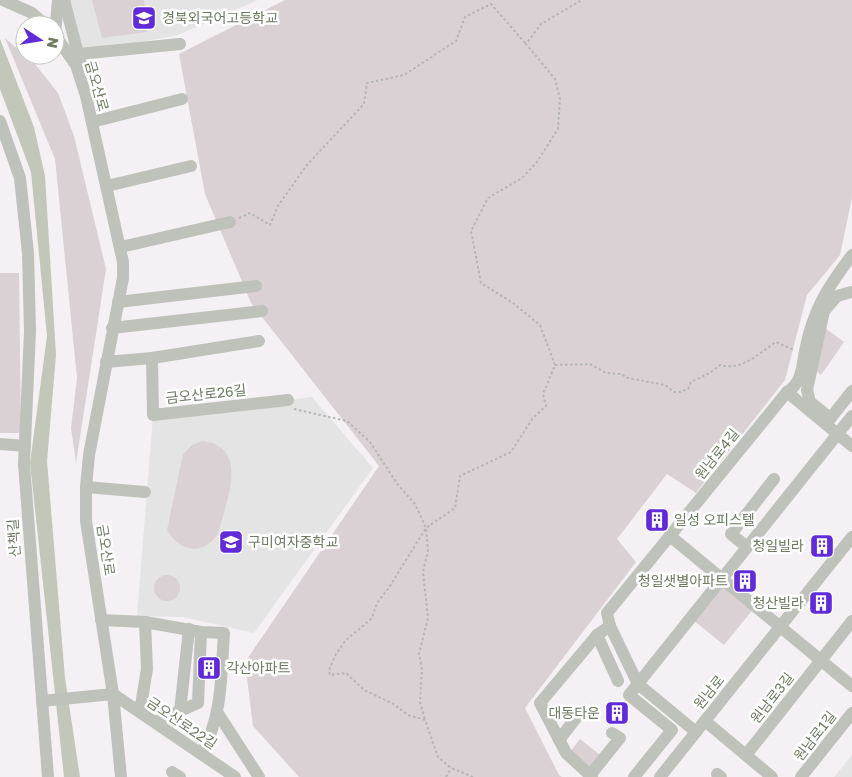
<svg xmlns="http://www.w3.org/2000/svg" width="852" height="777" font-family="'Golos Text','Noto Sans KR',sans-serif">
  <rect width="100%" height="100%" fill="#f4f0f4"/>
  <g fill="#e5e4e4">
    <polygon points="65,0 258,0 178,35 79,54"/>
    <polygon points="312,397 373,468 254,633 183,617 137,616 153,416"/>
    <polygon points="852,755 852,777 834,777"/>
  </g>
  <g fill="#dad1d4">
    <polygon points="92,0 144,0 147,32 102,38"/>
    <polygon points="285,0 852,0 852,198 840,255 807,295 785,380 696,493 667,474 617,539 636,562 525,708 559,775 562,777 299,777 253,726 245,662 379,466 251,303 205,194 179,54"/>
    <polygon points="5,38 35,64 58,93 74,136 106,269 76,463 71,428 77,378 55,159"/>
    <polygon points="0,273 19,273 21,433 0,433"/>
    <polygon points="825,328 844,342 821,375 815,370"/>
    <path d="M202,441C252,447 225,503 218,534C202,556 180,552 167,530L183,454L192,445Z"/>
    <circle cx="167" cy="588" r="13"/>
    <polygon points="721,585 755,607 724,645 693,620"/>
    <polygon points="580,739 600,755 591,768 570,752"/>
  </g>
  <polygon fill="#c2c7b9" points="0,39 34,127 45,176 56,355 47,461 65,678 80,777 64,777 30,463 47,336 31,172 0,89"/>
  <g fill="none" stroke-linecap="round" stroke-linejoin="round">
    <g stroke="#b4b7b1" stroke-width="2" stroke-dasharray="2.5 2.5" stroke-linecap="butt">
      <polyline points="239,218 250,213 270,225 278,206 306,166 364,104 367,83 404,75 456,41 465,17 491,4 526,44"/>
      <path d="M555,365L590,364L606,373L621,374L628,378L665,385L674,392H680L688,389L691,382L710,373L720,365C742,371 758,354 776,342L794,350"/>
      <polyline points="294,409 347,421 370,442 398,485 415,504 426,528 428,550 423,572 428,618 419,654 422,669 420,702 425,720"/>
      <polyline points="446,777 451,768"/>
      <polyline points="473,777 451,768 438,757 425,720 408,715 392,703 364,690 346,673 330,675 329,670 336,654 345,641 372,618 377,603 388,589 426,528 455,508 460,476 511,452 533,418 546,406 543,394 555,365 540,325 513,303 481,283 471,231 488,198 522,178 537,162 558,129 560,99 555,79 526,44 541,24 582,0"/>
    </g>
    <g stroke="#bec2ba" stroke-width="12">
      <polyline points="3,0 32,13 45,25"/>
      <polyline points="64,0 80,61"/>
      <polyline points="55,35 76,65 86,96 123,262 123,278 89,455 86,487 86,521 113,694 121,777"/>
      <polyline points="55,35 58,0"/>
      <polyline points="79,54 180,44"/>
      <polyline points="0,121 20,178 28,253 30,331 24,464 48,777"/>
      <polyline points="92,122 182,99"/>
      <polyline points="107,186 191,166"/>
      <polyline points="121,247 230,222"/>
      <polyline points="118,302 256,286"/>
      <polyline points="112,328 262,311"/>
      <polyline points="152,358 153,415 288,400"/>
      <polyline points="106,362 152,358 259,341"/>
      <polyline points="787,392 852,446"/>
      <polyline points="830,418 810,402 807,390 824,311 837,296 851,292"/>
      <polyline points="826,424 852,391"/>
      <polyline points="0,444 25,446"/>
      <polyline points="86,487 145,492"/>
      <polyline points="670,536 852,686"/>
      <polyline points="747,547 731,534 774,479"/>
      <path d="M101,620L145,622L201,632L224,633C221,673 223,718 201,753"/>
      <polyline points="597,635 618,681"/>
      <polyline points="42,701 113,694 235,777"/>
      <polyline points="140,711 147,669 145,622"/>
      <polyline points="180,711 189,629"/>
      <polyline points="217,712 259,777"/>
      <polyline points="705,721 772,777"/>
      <polyline points="155,722 198,703 201,632"/>
      <path d="M696,732L638,684L610,626L607,613L787,392C802,383 802,367 805,351C813,310 827,288 852,255"/>
      <polyline points="559,740 579,714"/>
      <polyline points="746,755 852,621"/>
      <polyline points="172,772 180,777"/>
      <polyline points="591,774 620,738 612,733"/>
      <polyline points="717,774 721,777"/>
      <polyline points="592,777 566,753 540,703 597,635 610,626"/>
      <polyline points="634,777 672,730 629,695 852,416"/>
      <polyline points="660,777 852,537"/>
      <polyline points="801,777 852,713"/>
    </g>
  </g>
  <defs>
    <symbol id="school-square" viewBox="-11 -11 22 22"><rect x="-9" y="-9" width="18" height="18" rx="4" fill="#612bd9" stroke="#fff"/><path d="M0-5L7-2L0 1L-7-2ZM-4 1L0 2.5L4 1V4Q0 6-4 4Z" fill="#fff"/></symbol>
    <symbol id="building-square" viewBox="-11 -11 22 22"><rect x="-9" y="-9" width="18" height="18" rx="4" fill="#612bd9" stroke="#fff"/><path d="M-4-6H4V6H1V3H-1V6H-4ZM-2.5-4.3h1.7v1.8h-1.7ZM.8-4.3h1.7v1.8H.8ZM-2.5-1h1.7V.8h-1.7ZM.8-1h1.7V.8H.8Z" fill="#fff"/></symbol>
  </defs>
  <g fill-rule="evenodd">
    <use href="#school-square" x="130" y="4" width="28" height="28"/>
    <use href="#building-square" x="643" y="506" width="28" height="28"/>
    <use href="#school-square" x="217" y="528" width="28" height="28"/>
    <use href="#building-square" x="808" y="532" width="28" height="28"/>
    <use href="#building-square" x="731" y="567" width="28" height="28"/>
    <use href="#building-square" x="807" y="589" width="28" height="28"/>
    <use href="#building-square" x="195" y="654" width="28" height="28"/>
    <use href="#building-square" x="603" y="699" width="28" height="28"/>
  </g>
  <g text-anchor="middle" stroke-width="5" stroke-linejoin="round" paint-order="stroke">
    <g font-size="14" fill="#6c7a60" stroke="#fff" text-anchor="start">
      <text x="162" y="23">경북외국어고등학교</text>
      <text x="674" y="525">일성 오피스텔</text>
      <text x="248" y="547">구미여자중학교</text>
      <text x="804" y="551" text-anchor="end">청일빌라</text>
      <text x="728" y="586" text-anchor="end">청일샛별아파트</text>
      <text x="804" y="608" text-anchor="end">청산빌라</text>
      <text x="226" y="673">각산아파트</text>
      <text x="600" y="718" text-anchor="end">대동타운</text>
    </g>
    <g font-size="14" fill="#6c7a60" stroke="#fff">
      <text transform="translate(97 86) rotate(74)" y="5">금오산로</text>
      <text transform="translate(206 394) rotate(-6)" y="5">금오산로26길</text>
      <text transform="translate(717 454) rotate(-51)" y="5">원남로4길</text>
      <text transform="translate(14 538) rotate(-94)" y="5">산책길</text>
      <text transform="translate(106 550) rotate(81)" y="5">금오산로</text>
      <text transform="translate(709 692) rotate(-51)" y="5">원남로</text>
      <text transform="translate(772 698) rotate(-52)" y="5">원남로3길</text>
      <text transform="translate(182 723) rotate(34)" y="5">금오산로22길</text>
      <text transform="translate(815 736) rotate(-52)" y="5">원남로1길</text>
    </g>
  </g>
  <g transform="translate(40 40) rotate(102)"><circle r="24" fill="#ffffff" stroke="#c4cabf"/>
  <path d="M0-4L9 19L0 12L-9 19Z" fill="#612bd9"/>
  <text y="-8" font-size="14" font-weight="bold" text-anchor="middle" fill="#6c7a60">N</text>
  </g>
</svg>
